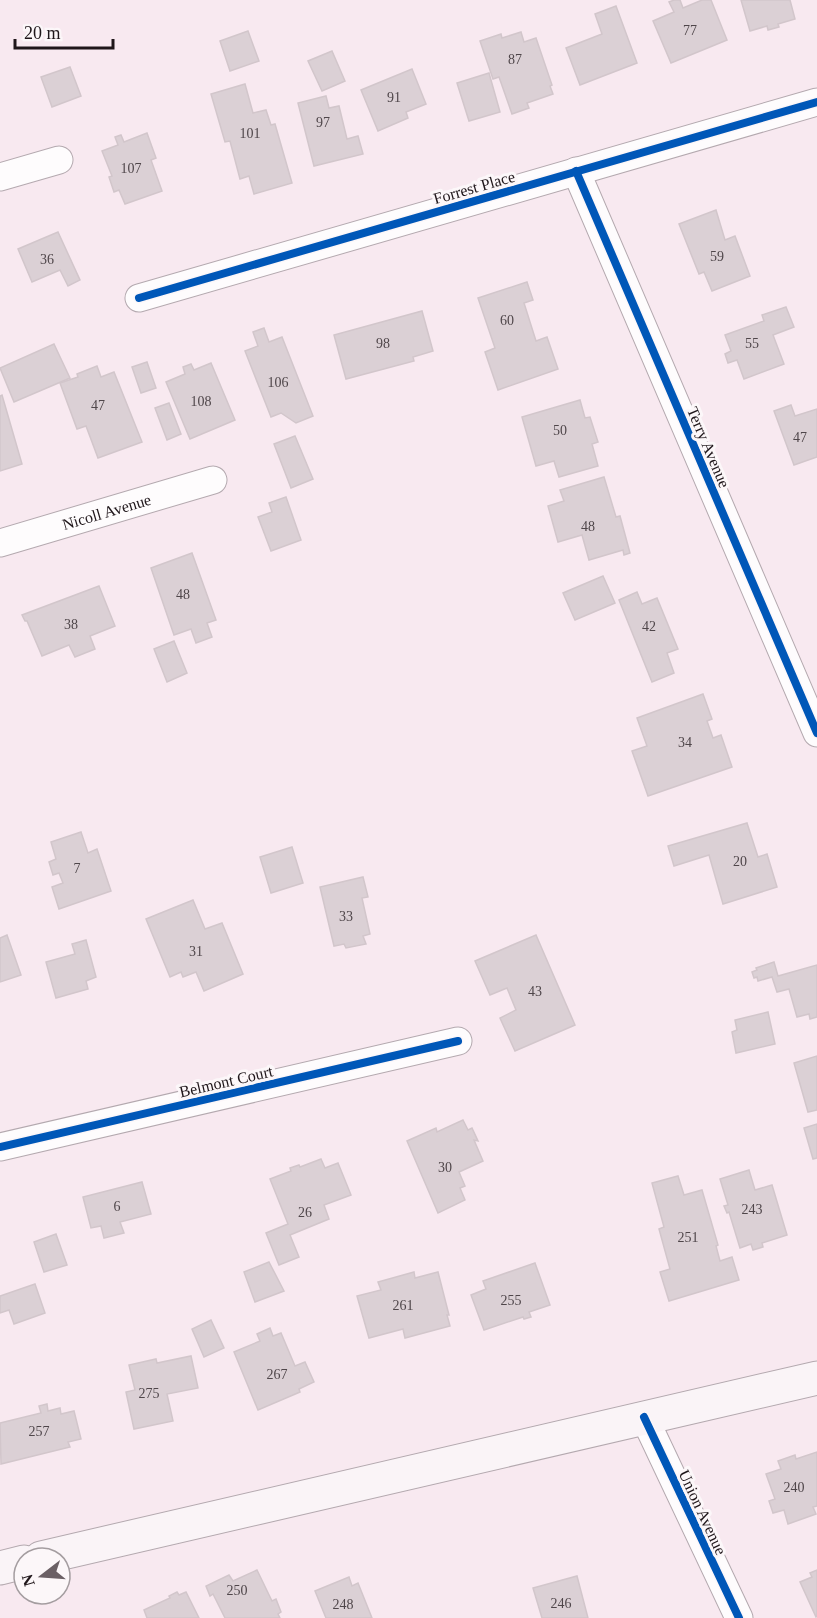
<svg xmlns="http://www.w3.org/2000/svg" width="817" height="1618" font-family="'Times New Roman',serif">
  <rect width="100%" height="100%" fill="#f8e9f0"/>
  <g fill="#dbd0d5" stroke="#d2c6cb" stroke-width="1.5">
    <polygon points="674,0 680,0 683,8 702,0 711,0 727,40 671,63 653,21 674,12 669,2"/>
    <polygon points="741,0 790,0 795,19 778,24 779,27 768,30 767,26 750,31"/>
    <polygon points="616,6 637,63 580,85 566,48 602,34 595,14"/>
    <polygon points="248,31 259,61 230,71 220,41"/>
    <polygon points="521,32 524,42 536,38 552,85 550,86 553,94 527,103 529,108 512,114 499,77 493,79 480,41 501,34 502,38"/>
    <polygon points="332,51 345,81 322,91 308,61"/>
    <polygon points="70,67 81,96 52,107 41,77"/>
    <polygon points="412,69 426,104 406,112 408,118 378,131 361,90"/>
    <polygon points="489,73 500,112 469,121 457,83"/>
    <polygon points="245,84 253,113 266,110 271,125 275,124 292,183 254,194 249,176 240,179 230,141 225,142 211,94"/>
    <polygon points="326,96 329,108 339,106 347,139 358,136 363,154 314,166 298,103"/>
    <polygon points="147,133 156,158 151,160 162,191 125,204 119,190 114,192 109,177 112,176 102,151 118,145 115,137 121,135 124,142"/>
    <polygon points="716,210 725,240 735,236 750,276 712,291 704,272 699,274 679,224"/>
    <polygon points="58,232 80,280 68,286 60,270 32,282 18,249"/>
    <polygon points="527,282 533,300 524,303 536,341 547,337 558,369 498,390 485,352 495,348 478,298"/>
    <polygon points="786,307 794,327 773,335 784,364 744,379 737,360 728,363 725,354 731,351 725,335 764,321 762,315"/>
    <polygon points="422,311 433,351 413,357 414,361 346,379 334,335"/>
    <polygon points="264,328 269,342 282,337 313,416 296,423 281,413 271,417 245,351 258,346 253,332"/>
    <polygon points="54,344 70,378 14,402 0,368"/>
    <polygon points="147,362 156,388 141,393 132,367"/>
    <polygon points="211,363 235,420 190,439 166,382 185,374 183,367 191,364 194,370"/>
    <polygon points="97,366 101,377 114,372 142,442 98,458 86,426 77,429 60,383 78,377 77,374"/>
    <polygon points="2,395 22,464 0,471 0,396"/>
    <polygon points="580,400 585,418 590,417 598,442 592,444 598,466 559,477 554,461 536,466 522,417"/>
    <polygon points="169,403 181,434 167,440 155,408"/>
    <polygon points="791,405 795,416 817,409 817,457 794,465 774,411"/>
    <polygon points="295,436 313,479 291,488 274,444"/>
    <polygon points="604,477 616,517 620,516 630,553 624,555 623,550 589,560 582,535 558,542 548,506 564,501 560,490"/>
    <polygon points="286,497 301,540 271,551 258,517 272,512 269,503"/>
    <polygon points="192,553 216,620 207,623 212,637 196,643 191,629 174,635 151,568"/>
    <polygon points="603,576 615,603 575,620 563,593"/>
    <polygon points="99,586 115,626 90,636 95,649 75,657 69,645 42,656 27,621 25,621 22,615"/>
    <polygon points="637,592 642,604 657,598 678,649 667,653 674,673 652,682 619,600"/>
    <polygon points="174,641 187,673 167,682 154,649"/>
    <polygon points="703,694 712,719 707,721 713,738 721,735 732,767 648,796 632,751 647,746 637,718"/>
    <polygon points="747,823 758,857 767,854 777,887 723,904 709,855 674,866 668,846"/>
    <polygon points="81,832 88,853 97,849 111,891 59,909 52,887 63,883 59,873 53,875 49,862 56,859 51,842"/>
    <polygon points="292,847 303,883 271,893 260,857"/>
    <polygon points="363,877 368,897 362,898 370,934 363,936 366,944 346,948 344,944 334,946 320,887"/>
    <polygon points="193,900 205,929 222,923 243,974 204,991 196,972 183,977 181,972 170,977 146,919"/>
    <polygon points="7,935 21,975 0,982 0,938"/>
    <polygon points="536,935 575,1025 515,1051 500,1018 516,1010 507,988 490,995 475,961"/>
    <polygon points="86,940 96,977 86,981 88,989 56,998 46,962 75,954 72,944"/>
    <polygon points="774,962 778,976 817,965 817,1017 810,1019 809,1014 797,1017 789,989 777,992 772,977 758,981 757,977 754,978 752,972 757,970 756,968"/>
    <polygon points="768,1012 775,1044 736,1053 732,1032 737,1030 735,1020"/>
    <polygon points="817,1056 817,1110 808,1112 794,1063"/>
    <polygon points="463,1120 468,1130 472,1128 478,1141 474,1140 483,1161 459,1172 465,1186 460,1188 465,1200 438,1213 407,1141 436,1128 437,1132"/>
    <polygon points="817,1124 817,1158 813,1159 804,1128"/>
    <polygon points="321,1159 325,1168 338,1163 351,1195 324,1205 329,1219 290,1235 299,1257 279,1265 266,1233 288,1224 270,1179 291,1171 290,1168 299,1165 300,1167"/>
    <polygon points="749,1170 755,1190 772,1185 787,1235 762,1243 763,1247 753,1250 751,1244 740,1248 729,1212 727,1213 724,1206 728,1205 720,1179"/>
    <polygon points="678,1176 684,1195 702,1190 718,1245 716,1246 720,1261 732,1257 739,1280 669,1301 660,1272 670,1269 659,1229 664,1227 652,1183"/>
    <polygon points="142,1182 151,1214 120,1222 124,1233 104,1238 101,1226 91,1228 83,1197"/>
    <polygon points="56,1234 67,1265 44,1272 34,1242"/>
    <polygon points="269,1262 284,1291 255,1302 244,1272"/>
    <polygon points="535,1263 550,1305 529,1312 531,1317 524,1319 523,1317 484,1330 471,1295 486,1289 483,1281"/>
    <polygon points="414,1272 415,1278 438,1272 449,1315 447,1315 450,1326 405,1338 403,1329 369,1338 357,1296 381,1290 378,1282"/>
    <polygon points="35,1284 45,1313 14,1324 9,1310 0,1313 0,1296"/>
    <polygon points="211,1320 224,1348 204,1357 192,1329"/>
    <polygon points="270,1328 273,1336 281,1333 295,1366 305,1362 314,1382 299,1389 300,1392 258,1410 234,1352 260,1341 257,1334"/>
    <polygon points="191,1356 198,1388 167,1394 173,1421 134,1429 126,1392 135,1390 129,1365 156,1359 157,1363"/>
    <polygon points="47,1404 48,1411 60,1408 61,1414 74,1411 81,1439 68,1442 70,1447 1,1464 0,1423 41,1413 39,1406"/>
    <polygon points="817,1452 817,1506 813,1507 816,1514 788,1524 784,1510 773,1513 769,1501 775,1499 766,1474 781,1469 778,1461 795,1455 796,1459"/>
    <polygon points="257,1570 272,1601 276,1599 281,1612 278,1614 280,1618 225,1618 213,1594 210,1596 206,1586 229,1575 233,1581"/>
    <polygon points="817,1570 817,1616 816,1617 800,1582 812,1577 810,1573"/>
    <polygon points="577,1576 588,1618 542,1618 533,1588"/>
    <polygon points="349,1577 352,1586 358,1583 372,1618 326,1618 315,1591"/>
    <polygon points="177,1592 179,1595 186,1592 199,1618 147,1618 144,1610 170,1598 169,1596"/>
  </g>
  <g fill="none" stroke-linecap="round" stroke-linejoin="round">
    <defs>
      <g id="minor">
        <polyline points="576,171 817,733"/>
        <polyline points="0,177 59,160"/>
        <polyline points="139,298 817,102"/>
        <path id="s1" d="M0,543L213,480"/>
        <polyline points="0,1147 458,1041"/>
        <polyline points="644,1417 739,1618"/>
      </g>
      <g id="secondary">
        <polyline points="41,1558 817,1378"/>
        <polyline points="0,1568 24,1562"/>
      </g>
    </defs>
    <use href="#minor" stroke="#b4a9af" stroke-width="29"/>
    <use href="#secondary" stroke="#b4a9af" stroke-width="35"/>
    <use href="#minor" stroke="#fefcfd" stroke-width="27"/>
    <use href="#secondary" stroke="#faf4f7" stroke-width="33"/>
    <defs>
      <g id="cycleway">
        <polyline points="576,171 817,733"/>
        <polyline points="139,298 817,102"/>
        <polyline points="0,1147 458,1041"/>
        <polyline points="644,1417 739,1618"/>
      </g>
    </defs>
    <use href="#cycleway" stroke="#fcf7f9" stroke-width="11"/>
    <use href="#cycleway" stroke="#0057b8" stroke-width="8"/>
  </g>
  <g text-anchor="middle" stroke-width="6" stroke-linejoin="round" paint-order="stroke">
    <g font-size="14" fill="#4f464a">
      <text x="690" y="35">77</text>
      <text x="515" y="64">87</text>
      <text x="394" y="102">91</text>
      <text x="323" y="127">97</text>
      <text x="250" y="138">101</text>
      <text x="131" y="173">107</text>
      <text x="717" y="261">59</text>
      <text x="47" y="264">36</text>
      <text x="507" y="325">60</text>
      <text x="383" y="348">98</text>
      <text x="752" y="348">55</text>
      <text x="278" y="387">106</text>
      <text x="201" y="406">108</text>
      <text x="98" y="410">47</text>
      <text x="560" y="435">50</text>
      <text x="800" y="442">47</text>
      <text x="588" y="531">48</text>
      <text x="183" y="599">48</text>
      <text x="71" y="629">38</text>
      <text x="649" y="631">42</text>
      <text x="685" y="747">34</text>
      <text x="740" y="866">20</text>
      <text x="77" y="873">7</text>
      <text x="346" y="921">33</text>
      <text x="196" y="956">31</text>
      <text x="535" y="996">43</text>
      <text x="445" y="1172">30</text>
      <text x="117" y="1211">6</text>
      <text x="752" y="1214">243</text>
      <text x="305" y="1217">26</text>
      <text x="688" y="1242">251</text>
      <text x="511" y="1305">255</text>
      <text x="403" y="1310">261</text>
      <text x="277" y="1379">267</text>
      <text x="149" y="1398">275</text>
      <text x="39" y="1436">257</text>
      <text x="794" y="1492">240</text>
      <text x="237" y="1595">250</text>
      <text x="561" y="1608">246</text>
      <text x="343" y="1609">248</text>
    </g>
    <g font-size="16" fill="#1f161a" stroke="#fcf7f9">
      <text transform="translate(474 187) rotate(-16)" y="6">Forrest Place</text>
      <text transform="translate(709 447) rotate(67)" y="6">Terry Avenue</text>
      <text dy="6" stroke="none"><textPath href="#s1" startOffset="111">Nicoll Avenue</textPath></text>
      <text transform="translate(226 1081) rotate(-13)" y="6">Belmont Court</text>
      <text transform="translate(703 1512) rotate(65)" y="6">Union Avenue</text>
    </g>
  </g>
  <g transform="translate(42 1576) rotate(253)"><circle r="28" fill="#fcf7f9" stroke="#a49da0" stroke-width="1.5"/>
  <path d="M0-4.5L10 22L0 15L-10 22Z" fill="#6b6065"/>
  <text y="-9" font-size="16" font-weight="bold" text-anchor="middle" fill="#1f161a">N</text>
  </g>
  <path d="M15 39v9h98v-9" fill="none" stroke="#1f161a" stroke-width="3"/>
  <text x="24" y="39" font-size="18" fill="#1f161a" stroke="#fcf7f9" stroke-width="4.5" paint-order="stroke">20 m</text>
</svg>
